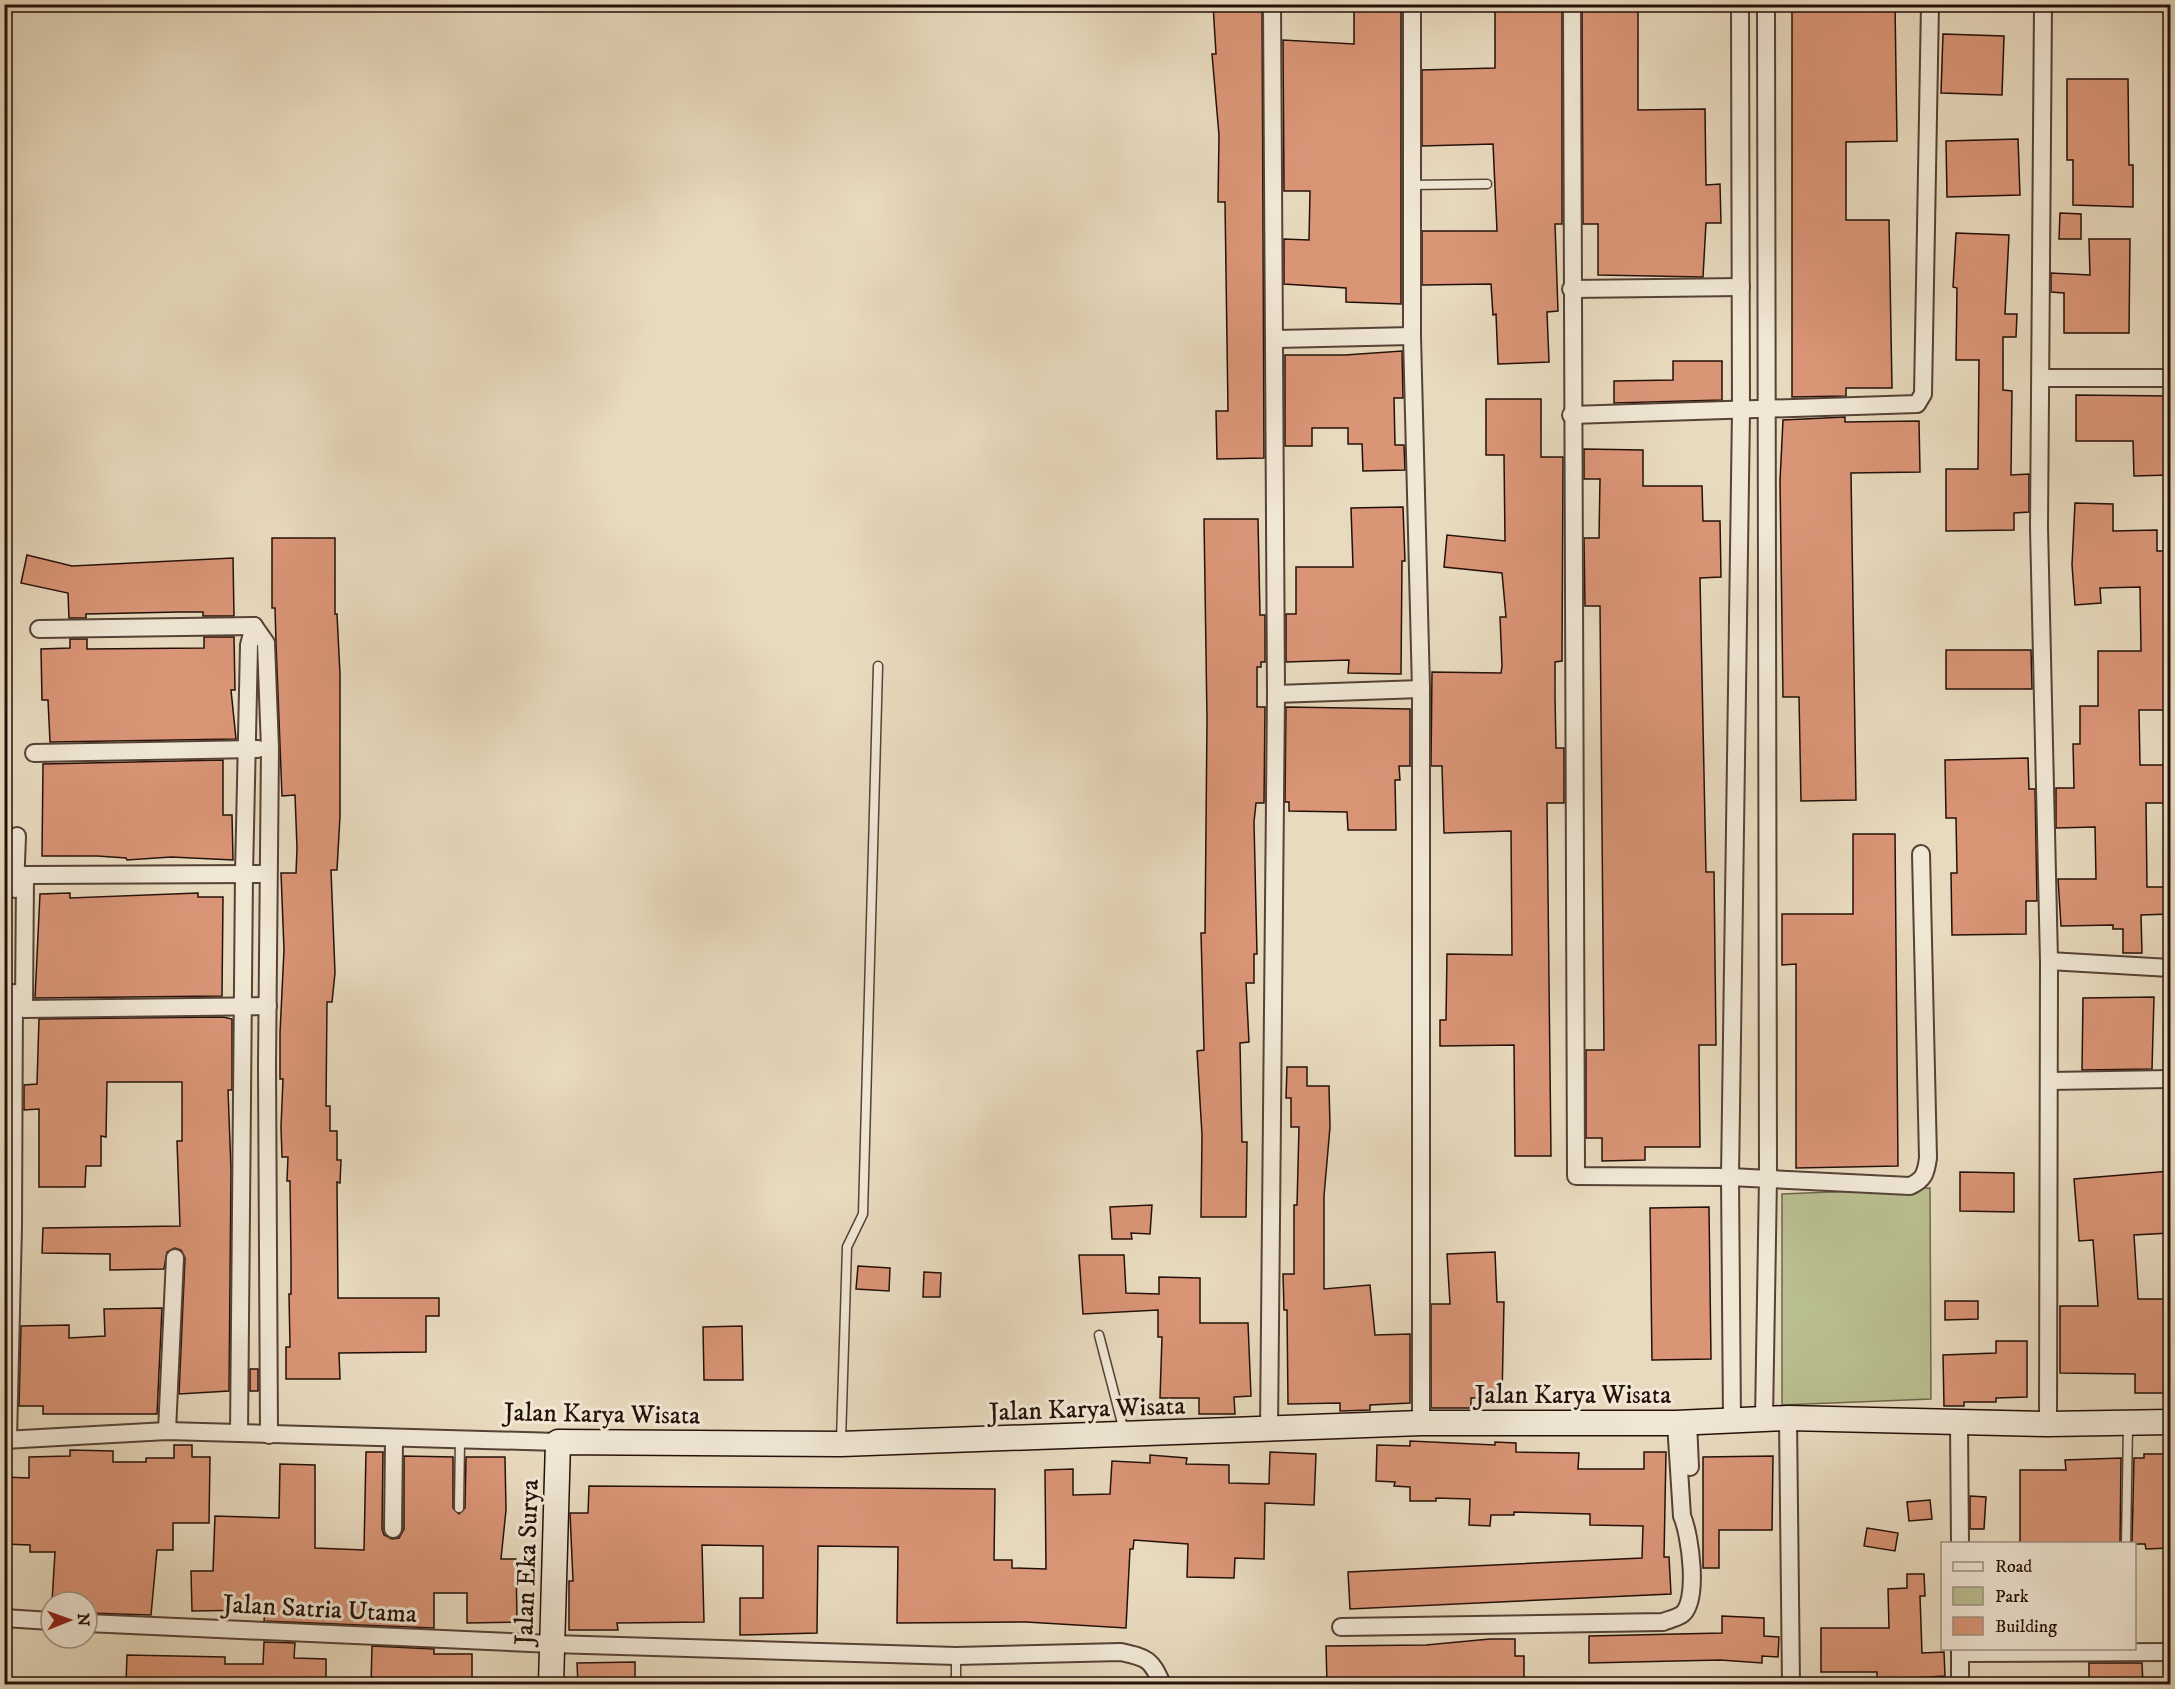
<svg xmlns="http://www.w3.org/2000/svg" width="2175" height="1689" font-family="'IM FELL DW Pica',serif">
  <rect width="100%" height="100%" fill="#e8dabe"/>
  <filter id="stains"><feTurbulence type="fractalNoise" baseFrequency=".00333" numOctaves="4"/><feColorMatrix values="0 0 0 0 .2 0 0 0 0 .09 0 0 0 0 .02 0 0 0 .5 -.17"/></filter>
  <radialGradient id="worn" r=".72"><stop offset=".6" stop-color="#630" stop-opacity="0"/><stop offset="1" stop-color="#630" stop-opacity=".3"/></radialGradient>
  <polygon fill="#b9be8f" stroke="#6f674c" stroke-width="1.5" points="1930,1188 1931,1399 1782,1405 1782,1194"/>
  <g fill="#da9577" stroke="#251009" stroke-width="1.5">
    <polygon points="1213,4 1262,4 1264,458 1217,459 1216,411 1228,411 1225,202 1218,202 1219,135 1212,54 1216,54"/>
    <polygon points="1495,4 1562,4 1562,224 1555,224 1558,311 1547,312 1549,362 1498,364 1496,314 1493,315 1491,284 1422,285 1422,231 1497,231 1493,144 1422,146 1422,70 1495,68"/>
    <polygon points="1582,4 1638,4 1638,110 1705,109 1706,185 1720,184 1721,223 1706,223 1703,277 1598,275 1598,224 1583,224"/>
    <polygon points="1792,4 1895,4 1897,141 1846,142 1846,220 1889,220 1892,388 1846,388 1846,396 1792,397"/>
    <polygon points="1401,5 1401,304 1346,302 1346,288 1284,284 1284,239 1309,240 1310,191 1284,191 1283,40 1354,44 1354,6"/>
    <polygon points="1943,34 2004,36 2002,95 1941,93"/>
    <polygon points="2067,79 2128,79 2129,165 2133,165 2133,207 2073,205 2073,160 2067,160"/>
    <polygon points="2018,139 2020,195 1947,197 1946,141"/>
    <polygon points="2060,213 2081,214 2081,239 2059,239"/>
    <polygon points="1956,233 2009,235 2005,314 2017,314 2016,337 2003,337 2003,390 2012,391 2011,475 2029,474 2029,512 2014,513 2014,530 1946,531 1946,469 1978,469 1979,360 1956,360 1957,288 1953,287"/>
    <polygon points="2089,239 2130,239 2129,333 2064,333 2064,293 2051,292 2051,273 2090,275"/>
    <polygon points="1402,351 1403,398 1394,398 1395,445 1404,445 1405,470 1363,471 1362,444 1348,444 1348,428 1312,428 1312,446 1285,446 1285,355 1345,355"/>
    <polygon points="1673,361 1722,361 1722,400 1614,403 1614,381 1673,380"/>
    <polygon points="2076,395 2170,396 2170,475 2134,476 2133,441 2076,441"/>
    <polygon points="1486,399 1541,399 1541,457 1563,457 1562,661 1555,662 1555,696 1556,748 1564,748 1564,803 1547,803 1551,1156 1515,1156 1514,1045 1440,1046 1440,1020 1446,1020 1447,954 1512,955 1511,831 1444,833 1442,766 1431,766 1432,672 1501,673 1502,666 1500,617 1506,617 1502,573 1444,567 1447,535 1505,541 1504,455 1486,455"/>
    <polygon points="1845,417 1845,422 1919,421 1920,472 1851,473 1856,800 1801,801 1799,697 1783,697 1780,481 1783,420"/>
    <polygon points="1584,449 1643,450 1643,486 1702,486 1703,521 1720,521 1721,577 1700,578 1706,872 1714,872 1716,1045 1699,1045 1700,1147 1645,1147 1645,1160 1602,1161 1602,1138 1586,1138 1586,1050 1604,1050 1600,606 1585,606 1584,538 1599,538 1600,479 1584,479"/>
    <polygon points="2075,503 2113,504 2113,531 2157,530 2157,551 2170,551 2170,710 2139,710 2140,765 2170,765 2170,803 2146,803 2147,887 2169,887 2170,914 2141,915 2142,953 2123,953 2123,929 2113,929 2113,925 2061,926 2058,879 2096,879 2095,827 2056,828 2056,788 2074,788 2073,744 2080,744 2080,706 2098,706 2098,651 2141,651 2140,587 2100,588 2101,603 2075,605 2072,565"/>
    <polygon points="1403,507 1405,561 1402,561 1401,674 1348,673 1349,660 1286,662 1286,614 1296,614 1296,567 1353,567 1351,508"/>
    <polygon points="1204,519 1258,519 1260,615 1265,615 1265,662 1261,662 1261,667 1257,667 1257,707 1265,707 1264,803 1256,803 1254,822 1257,954 1254,954 1254,983 1246,983 1249,1042 1240,1043 1242,1142 1247,1142 1246,1217 1201,1217 1202,1135 1197,1051 1204,1050 1201,933 1205,933 1207,719"/>
    <polygon points="272,538 335,538 335,614 337,614 340,674 340,816 337,870 331,870 335,973 332,1002 327,1002 326,1106 330,1106 330,1131 337,1131 337,1160 341,1160 340,1183 337,1182 338,1298 439,1298 439,1316 426,1316 426,1352 339,1353 340,1379 286,1379 286,1347 290,1347 289,1294 291,1294 291,1259 290,1181 287,1181 288,1157 282,1157 281,1127 283,1079 280,1079 280,1033 284,950 281,873 296,873 297,848 295,795 282,796 276,643 275,608 272,608"/>
    <polygon points="27,555 72,566 233,558 234,616 203,616 203,612 179,612 86,614 86,618 69,618 68,593 21,583"/>
    <polygon points="204,637 234,637 235,690 231,690 236,739 50,742 48,700 42,700 41,649 70,648 70,639 87,639 87,649 204,648"/>
    <polygon points="1946,650 2031,650 2032,689 1946,689"/>
    <polygon points="1286,707 1410,709 1410,766 1399,766 1400,780 1395,780 1396,830 1348,830 1347,812 1289,811 1289,802 1285,802"/>
    <polygon points="2028,758 2029,789 2035,789 2037,901 2026,901 2026,934 1952,935 1951,873 1957,873 1956,818 1946,818 1945,760"/>
    <polygon points="223,760 223,815 232,815 233,860 171,857 127,860 126,858 97,856 42,856 43,764"/>
    <polygon points="1853,834 1895,834 1898,1166 1796,1168 1796,964 1782,965 1782,914 1853,914"/>
    <polygon points="70,893 70,898 198,893 198,897 223,897 222,996 35,998 40,894"/>
    <polygon points="2154,997 2152,1069 2082,1070 2083,998"/>
    <polygon points="223,1017 232,1019 232,1090 228,1090 231,1170 229,1391 179,1394 185,1258 181,1250 175,1248 167,1252 164,1269 110,1270 110,1254 42,1253 43,1228 180,1226 177,1141 182,1141 182,1082 107,1082 106,1137 101,1136 101,1166 86,1166 85,1187 39,1187 39,1109 24,1110 24,1085 37,1084 39,1019"/>
    <polygon points="1287,1067 1307,1067 1307,1086 1329,1086 1330,1127 1324,1196 1324,1289 1370,1285 1375,1335 1410,1334 1410,1403 1370,1405 1370,1410 1340,1411 1340,1403 1288,1404 1287,1310 1284,1310 1283,1274 1294,1274 1294,1205 1297,1205 1299,1127 1291,1127 1291,1098 1286,1098"/>
    <polygon points="2170,1171 2170,1233 2134,1235 2138,1299 2170,1299 2170,1393 2135,1393 2135,1374 2060,1373 2060,1306 2098,1306 2093,1240 2079,1241 2074,1179"/>
    <polygon points="1960,1172 2014,1173 2014,1212 1960,1211"/>
    <polygon points="1152,1205 1150,1234 1131,1233 1132,1239 1112,1239 1110,1207"/>
    <polygon points="1709,1207 1711,1359 1652,1360 1650,1208"/>
    <polygon points="1495,1252 1497,1302 1504,1302 1502,1398 1471,1398 1471,1408 1431,1408 1431,1304 1450,1304 1447,1254"/>
    <polygon points="1079,1255 1124,1255 1126,1293 1159,1294 1159,1277 1200,1278 1200,1323 1248,1323 1251,1396 1234,1397 1235,1414 1199,1414 1199,1398 1160,1398 1162,1337 1158,1337 1158,1310 1083,1314"/>
    <polygon points="858,1266 890,1268 889,1291 856,1289"/>
    <polygon points="924,1272 941,1273 940,1297 923,1297"/>
    <polygon points="1945,1301 1978,1301 1978,1319 1945,1320"/>
    <polygon points="162,1308 157,1414 43,1414 43,1406 19,1406 21,1326 69,1325 69,1338 105,1336 104,1309"/>
    <polygon points="742,1326 743,1380 704,1380 703,1327"/>
    <polygon points="1996,1341 2027,1341 2027,1397 1996,1398 1996,1402 1964,1402 1964,1406 1944,1406 1943,1355 1996,1353"/>
    <rect x="250" y="1369" width="8" height="22"/>
    <polygon points="1410,1441 1495,1445 1495,1442 1516,1443 1516,1452 1579,1453 1578,1469 1644,1469 1644,1452 1666,1452 1664,1557 1669,1557 1671,1594 1350,1609 1348,1572 1642,1558 1643,1526 1590,1525 1590,1514 1514,1512 1514,1515 1491,1515 1490,1526 1469,1525 1470,1499 1436,1498 1436,1501 1410,1501 1410,1487 1394,1486 1395,1482 1376,1481 1377,1445 1410,1446"/>
    <polygon points="174,1445 192,1445 192,1457 210,1457 209,1523 173,1523 173,1550 157,1550 151,1615 87,1613 87,1602 52,1602 55,1552 30,1552 30,1545 4,1544 4,1477 29,1478 29,1457 70,1456 70,1450 113,1451 113,1462 146,1462 146,1458 174,1458"/>
    <polygon points="366,1452 383,1452 382,1529 384,1535 392,1539 399,1538 404,1529 404,1456 453,1457 453,1508 459,1514 465,1508 466,1457 505,1457 506,1510 501,1559 516,1559 517,1622 467,1623 467,1593 434,1593 434,1628 264,1621 265,1610 192,1611 191,1571 213,1571 215,1516 279,1518 280,1464 315,1465 315,1548 364,1550"/>
    <polygon points="1270,1452 1316,1454 1314,1505 1265,1503 1264,1559 1235,1558 1234,1578 1187,1577 1188,1544 1134,1540 1133,1549 1130,1549 1126,1628 1026,1622 897,1623 898,1547 818,1546 817,1633 740,1635 740,1598 763,1598 763,1546 702,1545 704,1622 617,1623 618,1630 569,1630 569,1581 573,1581 570,1513 588,1513 589,1486 995,1489 994,1560 1012,1560 1012,1568 1046,1569 1045,1470 1073,1469 1073,1495 1110,1494 1112,1461 1150,1463 1150,1455 1187,1458 1186,1464 1229,1465 1229,1483 1269,1484"/>
    <polygon points="2144,1454 2170,1454 2170,1548 2146,1549 2145,1544 2132,1544 2134,1458 2144,1458"/>
    <polygon points="1773,1456 1772,1530 1719,1530 1719,1568 1703,1568 1703,1457"/>
    <polygon points="2121,1458 2120,1544 2020,1543 2020,1470 2066,1470 2065,1460"/>
    <polygon points="1970,1496 1986,1497 1984,1529 1970,1529"/>
    <polygon points="1930,1500 1932,1519 1909,1521 1907,1502"/>
    <polygon points="1867,1528 1898,1533 1895,1551 1864,1546"/>
    <polygon points="1907,1574 1924,1574 1925,1596 1920,1596 1922,1653 1944,1652 1945,1676 1877,1680 1877,1672 1821,1672 1821,1628 1889,1628 1888,1589 1907,1588"/>
    <polygon points="1722,1616 1764,1618 1764,1636 1779,1637 1778,1657 1762,1656 1762,1663 1720,1660 1589,1663 1589,1636 1722,1633"/>
    <polygon points="1490,1639 1515,1639 1515,1656 1524,1656 1524,1684 1327,1684 1326,1646 1426,1645"/>
    <polygon points="264,1642 295,1643 294,1658 326,1659 326,1684 126,1684 127,1655 225,1657 225,1664 263,1664"/>
    <polygon points="372,1646 434,1649 434,1654 472,1654 472,1684 371,1684"/>
    <polygon points="635,1662 635,1684 578,1684 577,1663"/>
    <polygon points="2089,1663 2142,1663 2143,1684 2089,1684"/>
  </g>
  <g fill="none" stroke-linecap="round" stroke-linejoin="round">
    <defs>
      <g id="lane">
        <polyline points="1411,185 1487,184"/>
        <polyline points="1099,1335 1124,1431"/>
        <polyline points="841,1441 847,1247 863,1214 878,666"/>
        <polyline points="459,1508 460,1439"/>
        <polyline points="2126,1544 2128,1425"/>
        <polyline points="956,1656 956,1684"/>
      </g>
      <g id="street">
        <polyline points="1412,4 1412,336 1421,689 1421,1423"/>
        <path d="M1572,4L1576,1176L1730,1177L1910,1186C1924,1180 1926,1173 1928,1158L1921,854"/>
        <polyline points="2043,4 2039,527 2049,961 2048,1424"/>
        <polyline points="1571,289 1741,287"/>
        <polyline points="1276,339 1412,336"/>
        <polyline points="2042,378 2170,378"/>
        <polyline points="1571,415 1917,404 1923,394 1930,4"/>
        <polyline points="254,626 266,643 270,748 267,1065 269,1435"/>
        <polyline points="39,629 254,626"/>
        <polyline points="1276,694 1421,689"/>
        <polyline points="34,753 258,749"/>
        <polyline points="268,874 25,875 24,1009 268,1006"/>
        <polyline points="15,889 17,836"/>
        <polyline points="2049,961 2170,968"/>
        <polyline points="2050,1081 2170,1079"/>
        <polyline points="1788,1418 1791,1684"/>
        <polyline points="1764,1419 1768,1178 1766,4"/>
        <polyline points="1732,1420 1730,1177 1741,411 1740,4"/>
        <polyline points="1688,1422 1690,1467"/>
        <polyline points="1959,1423 1960,1544"/>
        <polyline points="1269,1430 1276,694 1272,4"/>
        <polyline points="167,1431 175,1258"/>
        <polyline points="239,1433 244,874 249,645 254,626"/>
        <polyline points="4,1440 167,1431 558,1442"/>
        <polyline points="8,1440 13,1226 14,993"/>
        <polyline points="393,1529 394,1439"/>
        <polyline points="4,1618 51,1621"/>
        <path d="M87,1623L552,1644L956,1656L1121,1652C1148,1658 1151,1659 1162,1684"/>
        <path d="M1341,1627L1663,1622C1668,1620 1676,1618 1681,1615C1700,1603 1690,1534 1682,1516L1676,1423"/>
        <polyline points="1960,1653 2170,1652"/>
        <polyline points="1960,1684 1960,1648"/>
      </g>
      <polyline id="secondary" points="551,1684 558,1442 841,1444 1421,1423 1676,1423 1788,1418 2048,1424 2170,1422"/>
    </defs>
    <use href="#lane" stroke="#564236" stroke-width="11"/>
    <use href="#street" stroke="#564236" stroke-width="20"/>
    <use href="#secondary" stroke="#251009" stroke-width="27"/>
    <use href="#lane" stroke="#f0e7d5" stroke-width="8"/>
    <use href="#street" stroke="#f0e7d5" stroke-width="16"/>
    <use href="#secondary" stroke="#f0e7d5" stroke-width="24"/>
  </g>
  <g text-anchor="middle" stroke-width="6" stroke-linejoin="round" paint-order="stroke">
    <g font-size="26" fill="#251009" stroke="#f0e7d5">
      <text x="1573" y="1403">Jalan Karya Wisata</text>
      <text transform="translate(1087 1408) rotate(-2)" y="9">Jalan Karya Wisata</text>
      <text transform="translate(602 1413) rotate(1)" y="9">Jalan Karya Wisata</text>
      <text transform="translate(526 1562) rotate(-88)" y="9">Jalan Eka Surya</text>
      <text transform="translate(320 1608) rotate(3)" y="9">Jalan Satria Utama</text>
    </g>
  </g>
  <rect width="2175" height="1689" fill="none" stroke="#e8dabe" stroke-width="24"/>
  <rect x="6" y="6" width="2163" height="1677" fill="none" stroke="#251009" stroke-width="3"/>
  <rect x="12" y="12" width="2151" height="1665" fill="none" stroke="#251009" stroke-width="1.5"/>
  <rect x="1941" y="1542" width="195" height="108" fill="#f0e7d5" stroke="#9f9183" stroke-width="1.5"/>
  <rect x="1953" y="1562" width="30" height="9" fill="#f0e7d5" stroke="#9f9183" stroke-width="1.5"/>
  <text x="1995" y="1572" font-size="18" fill="#251009">Road</text>
  <rect x="1953" y="1587" width="30" height="18" fill="#b9be8f" stroke="#9f9183" stroke-width="1.5"/>
  <text x="1995" y="1602" font-size="18" fill="#251009">Park</text>
  <rect x="1953" y="1617" width="30" height="18" fill="#da9577" stroke="#9f9183" stroke-width="1.5"/>
  <text x="1995" y="1632" font-size="18" fill="#251009">Building</text>
  <g transform="translate(69 1620) rotate(89)"><circle r="28" fill="#f0e7d5" stroke="#9f9183" stroke-width="1.5"/>
  <path d="M0-4.5L10 22L0 15L-10 22Z" fill="#8f2418"/>
  <text y="-9" font-size="16" font-weight="bold" text-anchor="middle" fill="#251009">N</text>
  </g>
  <rect width="100%" height="100%" filter="url(#stains)"/>
  <rect width="100%" height="100%" fill="url(#worn)"/>
</svg>
